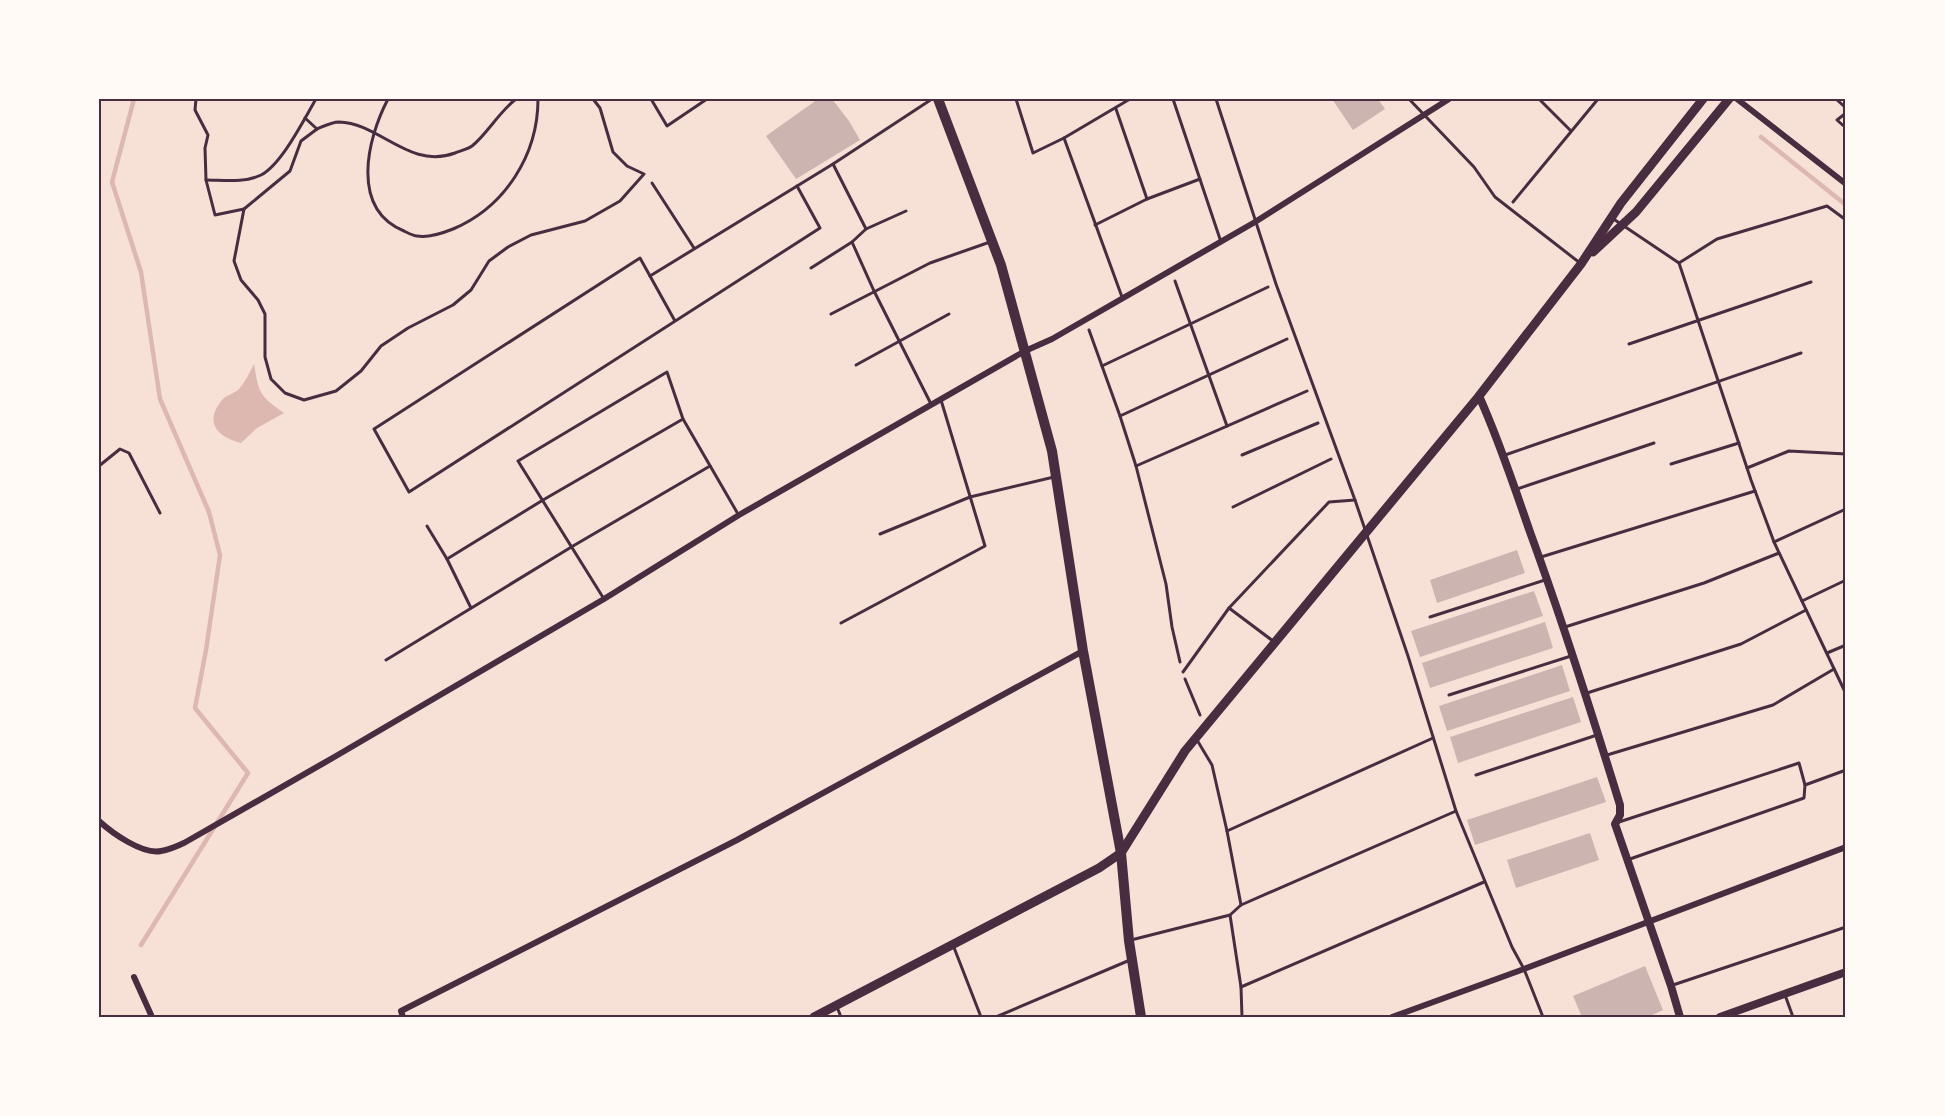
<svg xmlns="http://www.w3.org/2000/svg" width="1945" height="1116" font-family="Raleway,sans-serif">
  <rect width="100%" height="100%" fill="#f7e1d7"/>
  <path fill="#dcb8b0" d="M254,364C259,394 259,395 284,413L257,428L241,443C217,437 203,422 223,399C227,395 235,393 239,389C245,382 250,372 254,364Z"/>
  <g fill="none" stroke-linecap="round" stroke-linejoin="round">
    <g stroke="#dcb8b0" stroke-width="4.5">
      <polyline points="134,99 112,182 141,272 160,399 209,512 220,555 206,650 195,708 248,773 141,945"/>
      <polyline points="1761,137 1846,205"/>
    </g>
  </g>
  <g fill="#ccb4b1">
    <polygon points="818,99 832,99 849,121 860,140 796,179 766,136"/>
    <polygon points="1332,99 1378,99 1385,109 1353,130"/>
    <polygon points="1517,550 1525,573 1437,603 1430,580"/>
    <polygon points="1534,591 1543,616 1420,657 1411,631"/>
    <polygon points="1545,622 1553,648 1430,688 1422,663"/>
    <polygon points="1562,665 1570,691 1447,731 1439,706"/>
    <polygon points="1573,697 1581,722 1458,763 1450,737"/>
    <polygon points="1597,777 1606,802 1475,845 1467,820"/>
    <polygon points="1590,833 1599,860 1516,888 1507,860"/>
    <polygon points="1645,966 1663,1010 1648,1017 1582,1017 1573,996"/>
  </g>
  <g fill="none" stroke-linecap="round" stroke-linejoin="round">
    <g stroke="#4a2c40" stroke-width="3">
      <polyline points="196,99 195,110 208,135 205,148 206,180 215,215 244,209"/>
      <path d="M388,99C367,139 350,209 404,231C408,233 413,236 417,236C428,238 443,233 453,229C505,207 538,155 538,99"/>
      <polyline points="1539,99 1571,131"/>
      <polyline points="305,118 317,129 301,141 290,171 244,209 234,261 241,280 258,300 265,314 265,357 271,379 285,393 304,400 336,391 361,371 381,346 408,328 453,305 471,290 489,261 508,247 531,235 585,221 620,201 644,174 627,166 613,152 600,108 593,99"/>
      <path d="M317,129C324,126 332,122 339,122C380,123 409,170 455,153C460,151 468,149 472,146C487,134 499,112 516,99"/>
      <path d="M206,180C223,180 245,183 261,175C282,164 304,119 316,99"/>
      <polyline points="1513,202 1598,99"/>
      <polyline points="1175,281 1227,426"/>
      <polyline points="1089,330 1120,416 1136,466 1166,584 1172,627 1180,662"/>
      <polyline points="1102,366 1268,287"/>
      <polyline points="1120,416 1287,339"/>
      <polyline points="1242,455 1318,423"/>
      <polyline points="1136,466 1307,391"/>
      <polyline points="1233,507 1331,459"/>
      <polyline points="1185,679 1200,715"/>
    </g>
    <g stroke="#4a2c40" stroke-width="3">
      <polyline points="651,99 667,126 707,99"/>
      <polyline points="1016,99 1033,153 1064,138 1130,99"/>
      <polyline points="1173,99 1221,242"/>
      <polyline points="1216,99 1276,284 1355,500 1408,656 1456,811 1512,947 1524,969 1543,1017"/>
      <polyline points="1409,99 1474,167 1495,197 1580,263"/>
      <polyline points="1836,99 1846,108"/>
      <polyline points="1116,109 1147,199"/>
      <polyline points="1846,113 1837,120 1846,128"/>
      <polyline points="1064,138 1122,297"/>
      <polyline points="833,164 866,229"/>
      <polyline points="652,183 694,248"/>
      <polyline points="1612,218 1679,263 1751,480 1774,542 1846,694"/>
      <polyline points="1095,225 1147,199 1200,179"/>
      <polyline points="852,242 874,291 931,404"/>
      <polyline points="1679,263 1717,239 1827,206 1846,220"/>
      <polyline points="811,268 852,242 866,229 906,211"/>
      <polyline points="650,276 833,164 932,99"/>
      <polyline points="831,314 930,263 990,242"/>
      <polyline points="675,321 640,258 374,429 409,492 820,228 797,186"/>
      <polyline points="1629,344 1811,282"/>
      <polyline points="856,365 949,314"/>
      <polyline points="1505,455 1801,353"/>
      <polyline points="1671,464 1739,443"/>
      <polyline points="99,466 120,449 129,453 160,513"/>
      <polyline points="1747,468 1789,451 1846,454"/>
      <polyline points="1517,489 1654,443"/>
      <polyline points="427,526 447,559 471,608"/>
      <polyline points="880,534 970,497 1054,477"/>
      <polyline points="1774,542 1846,509"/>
      <polyline points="1541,557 1755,491"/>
      <polyline points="447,559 543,500 683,419"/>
      <polyline points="604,599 518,461 667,372 683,419 738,514"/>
      <polyline points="1802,601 1846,580"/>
      <polyline points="1229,608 1273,641"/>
      <polyline points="1430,617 1545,580"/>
      <polyline points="841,623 985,546 941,400"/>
      <polyline points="1565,627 1704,583 1779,553"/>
      <polyline points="1827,653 1846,645"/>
      <polyline points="386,660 573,546 710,466"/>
      <polyline points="1183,672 1229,608 1329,502 1355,500"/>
      <polyline points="1587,693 1741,644 1806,610"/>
      <polyline points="1449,695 1571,656"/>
      <polyline points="1197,740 1212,765 1227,831 1241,905"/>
      <polyline points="1607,755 1773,705 1834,669"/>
      <polyline points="1476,775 1597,735"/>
      <polyline points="1805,785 1846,770"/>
      <polyline points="1619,822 1799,763 1805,785 1804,798 1630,859"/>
      <polyline points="1227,831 1433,738"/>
      <polyline points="1230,915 1241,987 1242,1017"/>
      <polyline points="1131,940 1230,915 1241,905 1456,811"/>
      <polyline points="953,945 981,1017"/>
      <polyline points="1673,985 1846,927"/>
      <polyline points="1241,987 1484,882"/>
      <polyline points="1785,995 1793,1017"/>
      <polyline points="837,1007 841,1017"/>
      <polyline points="996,1017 1130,960"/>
    </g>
    <g stroke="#4a2c40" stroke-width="6">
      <polyline points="1737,99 1846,184"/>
      <path d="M99,821C112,833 143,855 161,851C169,850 177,846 184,843L336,756L604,599L739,515L1025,351L1052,339L1255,222L1449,99"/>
      <polyline points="134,977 152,1017"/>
      <polyline points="403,1017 401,1011 737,840 1083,651"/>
      <polyline points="1392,1017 1524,969 1846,847"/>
    </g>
    <g stroke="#4a2c40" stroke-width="8">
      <path d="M1479,396C1499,440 1514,486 1530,532C1563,622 1592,714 1620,805V815L1615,824L1671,986L1680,1017"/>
      <polyline points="1720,1017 1846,972"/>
    </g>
    <g stroke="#4a2c40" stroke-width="9">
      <polyline points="1593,252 1636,212 1729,99"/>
      <polyline points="814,1017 1099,868 1121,853 1185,751 1479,396 1581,264 1621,203 1703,99"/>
    </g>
    <polyline stroke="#4a2c40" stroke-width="10" points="938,99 1001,265 1052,451 1083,651 1121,853 1129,941 1141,1017"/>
  </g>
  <rect width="1945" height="1116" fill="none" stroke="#fffaf5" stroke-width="201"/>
  <rect x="100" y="100" width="1744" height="916" fill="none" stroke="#4a2c40" stroke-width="2"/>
</svg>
